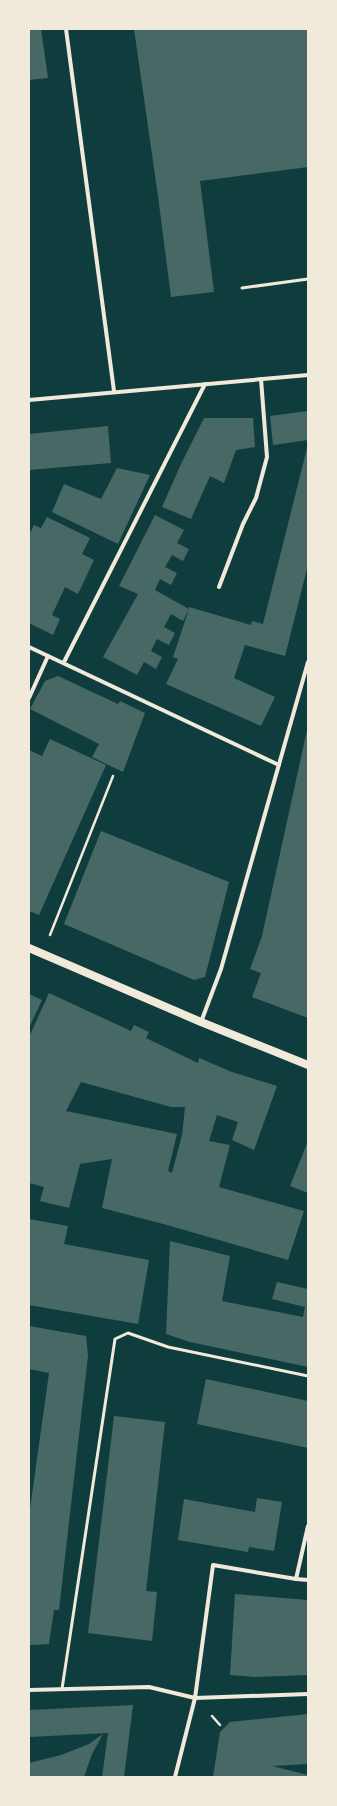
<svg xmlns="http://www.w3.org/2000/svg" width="337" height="1806" font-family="'IBM Plex Sans',sans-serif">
  <rect width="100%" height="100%" fill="#0f3d3e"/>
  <g fill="#486865" fill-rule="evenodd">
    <polygon points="29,29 41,29 48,78 29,80"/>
    <polygon points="134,29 308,29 308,167 200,181 214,292 171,297 158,196"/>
    <polygon points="308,411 308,440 273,445 270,416"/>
    <polygon points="204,418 253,418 255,447 236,450 224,483 210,476 191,519 162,507 181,464"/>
    <polygon points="108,426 111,463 29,470 29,434"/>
    <polygon points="308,444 308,565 285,656 245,645 234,678 275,697 261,726 166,684 178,659 173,657 189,609 183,621 171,614 164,627 175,633 169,645 157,639 151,651 162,657 156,669 144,662 137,675 103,657 138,594 119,586 155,515 184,530 177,543 189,549 183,561 172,555 165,567 177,573 171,585 160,579 155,590 189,609 189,607 251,625 252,621 263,624"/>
    <polygon points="117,468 150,475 118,544 52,512 64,484 101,499"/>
    <polygon points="47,517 90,538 82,554 94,560 78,594 65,587 52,615 60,619 53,635 29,623 29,535 34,525 41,528"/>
    <polygon points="58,676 118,704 120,701 145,713 123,772 92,757 99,744 30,709 45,681"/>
    <polygon points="307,730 308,730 308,1018 252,997 261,973 250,969 262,936"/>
    <polygon points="50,739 106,765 39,915 29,911 29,750 42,756"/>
    <polygon points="101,831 229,882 205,977 194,980 64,924"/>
    <path d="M49,993L131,1031L134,1025L149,1032L146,1038L198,1063L199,1058L232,1072L277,1086L254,1150L232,1140L238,1122L217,1115L209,1141L230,1145L219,1187L304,1211L288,1260L167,1225L102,1208L112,1159L80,1164L69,1208L40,1201L44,1187L29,1183V1037ZM81,1082L171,1107H185L182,1135L172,1173L168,1171L177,1134L66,1111Z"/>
    <polygon points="29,994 42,1000 29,1028"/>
    <polygon points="308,1141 308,1193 290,1186"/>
    <polygon points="29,1219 68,1226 64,1244 149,1260 138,1324 29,1305"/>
    <polygon points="170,1241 230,1256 222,1301 303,1317 305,1307 272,1299 277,1282 308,1289 308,1367 190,1342 166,1334"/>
    <polygon points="29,1326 86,1336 88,1356 59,1610 54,1610 49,1644 29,1645 29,1516 49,1373 29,1369"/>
    <polygon points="206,1379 308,1401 308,1448 197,1424"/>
    <polygon points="114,1416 165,1422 146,1591 157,1592 152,1641 88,1633"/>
    <polygon points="257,1498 282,1502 274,1551 249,1547 248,1552 178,1540 184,1499 255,1512"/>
    <polygon points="235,1594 308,1600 308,1675 255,1677 230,1675"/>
    <polygon points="133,1705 124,1777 102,1777 108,1733 29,1737 29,1710"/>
    <polygon points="308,1714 308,1764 272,1766 308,1775 308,1777 213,1777 220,1732 230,1722"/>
    <polygon points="103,1734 92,1754 84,1777 29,1777 29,1763 61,1755 89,1744"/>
  </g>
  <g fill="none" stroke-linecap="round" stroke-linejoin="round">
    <g stroke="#f1e9da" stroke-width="2.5">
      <polyline points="50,935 113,776"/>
      <polyline points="212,1716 220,1725"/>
    </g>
    <g stroke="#f1e9da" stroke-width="3">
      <polyline points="242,288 308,279"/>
      <polyline points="62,1689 115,1339 128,1333 168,1347 308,1376"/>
    </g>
    <g stroke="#f1e9da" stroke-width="4">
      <polyline points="66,29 114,391"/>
      <polyline points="29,400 308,375"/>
      <polyline points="219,587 243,524 256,498 267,457 261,379"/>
      <polyline points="29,647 279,765"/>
      <polyline points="64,662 205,384"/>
      <polyline points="29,698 48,656"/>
      <polyline points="201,1022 221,969 308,662"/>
      <polyline points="296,1579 308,1580"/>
      <polyline points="29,1690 149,1687 195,1698 308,1694"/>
      <polyline points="175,1777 195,1698 213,1565 296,1579 308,1526"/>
    </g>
    <polyline stroke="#f1e9da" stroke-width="8" points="29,948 201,1022 308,1065"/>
  </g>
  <rect width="337" height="1806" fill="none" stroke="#f1e9da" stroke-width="60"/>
</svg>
